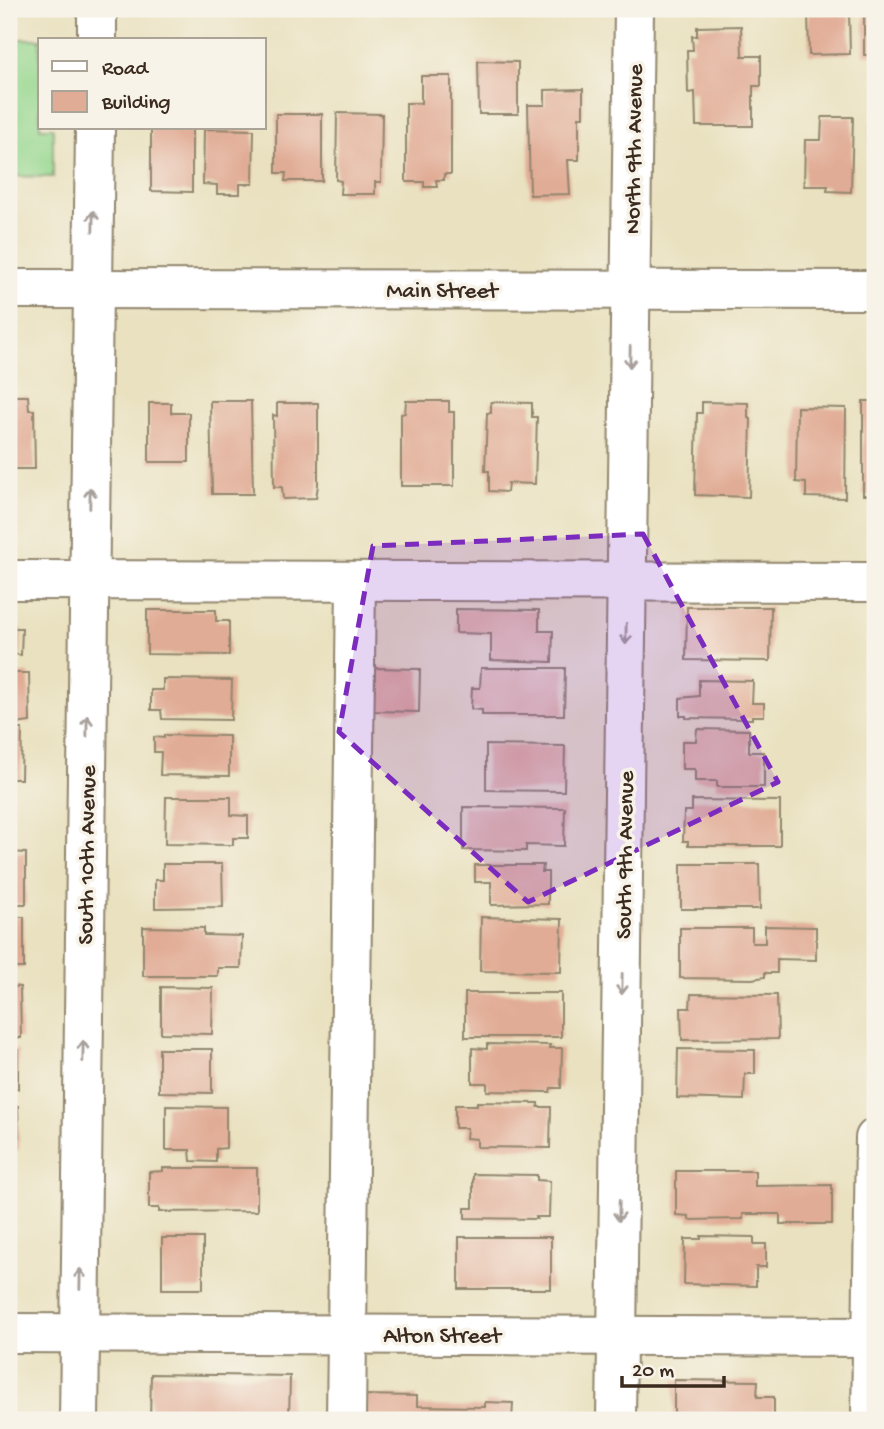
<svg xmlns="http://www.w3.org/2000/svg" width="884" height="1429" font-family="'Gochi Hand',sans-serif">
  <rect width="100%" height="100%" fill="#f7f3e8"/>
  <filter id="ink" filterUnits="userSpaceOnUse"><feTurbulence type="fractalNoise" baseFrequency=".0143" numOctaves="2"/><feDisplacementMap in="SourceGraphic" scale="14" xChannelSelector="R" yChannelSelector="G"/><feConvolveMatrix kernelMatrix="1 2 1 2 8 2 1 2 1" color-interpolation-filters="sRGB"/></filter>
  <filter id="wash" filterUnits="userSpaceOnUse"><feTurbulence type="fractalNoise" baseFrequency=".00686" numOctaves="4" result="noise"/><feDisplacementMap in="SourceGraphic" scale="28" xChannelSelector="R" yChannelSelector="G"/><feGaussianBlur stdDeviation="1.57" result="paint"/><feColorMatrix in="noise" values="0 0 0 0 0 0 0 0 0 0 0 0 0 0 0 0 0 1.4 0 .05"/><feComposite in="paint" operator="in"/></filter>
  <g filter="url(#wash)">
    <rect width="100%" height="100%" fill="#e9e1bf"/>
    <polygon fill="#95d78e" stroke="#688056" stroke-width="2" points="9,39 55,39 40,40 40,128 53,128 53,177 9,176"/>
    <g id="blocks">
      <g fill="#e1ac95">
        <polygon points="849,12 850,54 809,55 808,13"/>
        <rect x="864" y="13" width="11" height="42"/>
        <polygon points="741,26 742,56 761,56 761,86 753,86 753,126 696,126 695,92 688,93 687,50 693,50 692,36 697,36 697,27"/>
        <polygon points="478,61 518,62 518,114 479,114"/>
        <polygon points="421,76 451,76 451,174 444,174 444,180 436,180 437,187 424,187 424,182 406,182 406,103 421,103"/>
        <polygon points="583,89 583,117 579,117 579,160 568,160 570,194 530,195 528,105 545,105 545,90"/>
        <polygon points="337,113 382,114 381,182 375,182 375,194 340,194 341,181 336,180"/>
        <polygon points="276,114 322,114 322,181 285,181 286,173 276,173"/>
        <polygon points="822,117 853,117 851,192 827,191 828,186 804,186 805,140 821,140"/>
        <polygon points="870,126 875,126 875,194 871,194 871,184 869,183"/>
        <polygon points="151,128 192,128 192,192 151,191"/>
        <polygon points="204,129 254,130 253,184 240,184 240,194 217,194 217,185 203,184"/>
        <polygon points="9,396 28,396 29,410 34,410 35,469 10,469"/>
        <polygon points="210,401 251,401 253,494 212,494"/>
        <polygon points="406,401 449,401 449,412 454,412 454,486 401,486 401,414 405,413"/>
        <rect x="863" y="401" width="12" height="94"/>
        <polygon points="491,402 532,403 532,417 537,417 535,484 508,483 507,492 489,491 489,471 485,471 487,413 491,413"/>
        <polygon points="702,402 748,403 748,418 751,419 749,497 695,495 697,413 702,413"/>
        <polygon points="149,403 171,403 171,413 189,413 189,462 149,462"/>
        <polygon points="277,403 318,403 318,485 316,498 283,499 282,487 274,487 273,415 277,416"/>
        <polygon points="797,407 846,408 845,498 806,497 806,483 796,482"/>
        <polygon points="687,607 771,607 770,661 686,660"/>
        <polygon points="456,609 539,610 539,631 553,631 552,662 491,660 491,634 456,633"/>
        <polygon points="147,610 216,610 216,621 229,621 229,655 147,654"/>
        <polygon points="9,628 22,628 21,655 9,654"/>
        <polygon points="375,668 420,669 419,712 374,711"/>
        <polygon points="481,668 565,668 564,715 482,715 482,710 471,709 472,688 480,688"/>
        <polygon points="9,673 29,673 30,722 9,725"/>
        <polygon points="163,679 232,680 231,720 162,719 161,710 151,710 151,690 163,690"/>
        <polygon points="699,680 753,681 752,703 764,703 764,716 752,716 752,719 747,719 686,718 686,716 680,716 680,698 699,696"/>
        <polygon points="9,729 22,729 21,779 9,779"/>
        <polygon points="697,729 749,730 749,752 764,752 764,787 717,787 717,781 695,781 695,769 682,769 682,741 696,741"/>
        <polygon points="164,735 229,736 229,776 160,775 161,752 154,752 154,737 164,738"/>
        <polygon points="486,745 565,746 564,791 486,790"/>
        <polygon points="166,797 231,797 231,815 248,816 248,838 233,838 233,845 165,844"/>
        <polygon points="692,800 780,801 780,846 688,846 688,841 683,841 684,811 692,811"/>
        <polygon points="463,807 565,808 564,846 526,845 526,851 463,850"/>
        <polygon points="9,852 26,853 26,904 9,904"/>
        <polygon points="163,864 222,864 223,907 155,908 155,880 163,880"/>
        <polygon points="681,864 759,864 760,909 681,909"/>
        <polygon points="475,865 543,865 542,872 548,872 548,904 491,905 491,882 475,882"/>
        <rect x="9" y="917" width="15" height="51"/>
        <polygon points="481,917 562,919 561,972 480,971"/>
        <polygon points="765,926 816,927 816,960 777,959 777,973 765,973 765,977 752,979 680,978 680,928 752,928 752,943 765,943"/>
        <polygon points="143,927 204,928 204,935 242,936 241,968 218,968 218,976 143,976"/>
        <polygon points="9,986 20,987 21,1038 9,1038"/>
        <polygon points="161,987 213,988 212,1034 161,1033"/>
        <rect x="465" y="993" width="96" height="44"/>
        <polygon points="691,994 777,995 778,1039 682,1040 681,1008 690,1008"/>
        <polygon points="487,1044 550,1045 549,1048 562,1048 561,1088 551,1088 550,1092 487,1091 487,1083 472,1083 472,1048 487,1049"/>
        <polygon points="159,1049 212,1049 212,1093 159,1092"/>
        <polygon points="678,1049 755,1050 755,1074 745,1074 744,1100 677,1098"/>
        <rect x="9" y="1050" width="9" height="39"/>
        <polygon points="477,1102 538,1103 538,1107 551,1107 550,1148 477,1147 477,1139 466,1138 467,1128 455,1128 455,1105 477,1105"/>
        <polygon points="9,1106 18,1106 19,1150 9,1150"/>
        <polygon points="166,1106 226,1107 226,1148 216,1149 216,1162 191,1161 190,1150 166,1150"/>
        <polygon points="163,1168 257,1168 257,1211 159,1212 159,1208 149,1208 149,1172 163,1171"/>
        <polygon points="676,1171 755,1171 755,1186 832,1185 832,1224 780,1224 780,1214 743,1214 743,1219 689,1220 689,1216 676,1215"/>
        <polygon points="473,1174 537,1175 537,1180 550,1181 549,1217 536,1217 537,1219 465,1218 465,1208 473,1208"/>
        <polygon points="701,1236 754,1237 754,1244 766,1244 766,1267 756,1267 756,1286 684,1284 685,1239 701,1239"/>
        <rect x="459" y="1237" width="92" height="52"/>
        <rect x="162" y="1238" width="41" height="51"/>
        <polygon points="151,1374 290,1376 289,1420 150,1420"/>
        <polygon points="674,1380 758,1381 757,1397 774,1397 774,1420 674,1420"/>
        <polygon points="361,1395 417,1396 417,1406 485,1407 485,1402 513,1403 512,1420 361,1420"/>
      </g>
    </g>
  </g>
  <g filter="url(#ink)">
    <use href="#blocks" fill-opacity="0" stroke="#92866e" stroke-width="2"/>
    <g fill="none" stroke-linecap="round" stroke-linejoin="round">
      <defs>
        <g id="minor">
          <polyline points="97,40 97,9"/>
          <polyline points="9,289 875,290"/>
          <polyline points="9,580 875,582"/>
          <polyline points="9,1333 875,1337"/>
          <polyline points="79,1420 95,128"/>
          <polyline points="346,1420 356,581"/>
          <polyline points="616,1420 634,9"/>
          <polyline points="871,1420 875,1138"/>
        </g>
      </defs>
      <use href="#minor" stroke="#92866e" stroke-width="42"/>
      <use href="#minor" stroke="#fff" stroke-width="38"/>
    </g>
    <defs><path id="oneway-shaft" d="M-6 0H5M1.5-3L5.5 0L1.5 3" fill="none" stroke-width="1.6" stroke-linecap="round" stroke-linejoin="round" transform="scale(1.75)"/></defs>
    <g stroke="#a79f9a">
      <use href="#oneway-shaft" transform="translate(93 221) rotate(-89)"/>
      <use href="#oneway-shaft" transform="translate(630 357) rotate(91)"/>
      <use href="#oneway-shaft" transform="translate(90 498) rotate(-89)"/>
      <use href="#oneway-shaft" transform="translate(626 634) rotate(91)"/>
      <use href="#oneway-shaft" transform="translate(87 726) rotate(-89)"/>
      <use href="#oneway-shaft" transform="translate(622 984) rotate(91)"/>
      <use href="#oneway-shaft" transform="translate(83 1051) rotate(-89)"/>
      <use href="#oneway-shaft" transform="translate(619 1211) rotate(91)"/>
      <use href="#oneway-shaft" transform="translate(80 1279) rotate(-89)"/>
    </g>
  </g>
  <path fill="#7b2cbf" fill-opacity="0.2" stroke="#7b2cbf" stroke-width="5" stroke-dasharray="14 9" stroke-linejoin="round" d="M643,534L778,782L528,902L339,732L373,546Z"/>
  <g text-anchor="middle" stroke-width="7" stroke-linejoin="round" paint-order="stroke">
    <g font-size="23" fill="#3b2a1e" stroke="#f7f3e8">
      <text transform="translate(632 149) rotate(-89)" y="8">North 9th Avenue</text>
      <text x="442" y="297">Main Street</text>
      <text transform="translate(85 855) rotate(-89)" y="8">South 10th Avenue</text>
      <text transform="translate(623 855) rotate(-89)" y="8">South 9th Avenue</text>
      <text x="442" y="1342">Alton Street</text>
    </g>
  </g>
  <rect width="884" height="1429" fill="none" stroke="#f7f3e8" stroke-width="35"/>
  <rect x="38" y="38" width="228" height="91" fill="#f7f3e8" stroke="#aca397" stroke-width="2"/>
  <rect x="52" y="61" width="35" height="10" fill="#ffffff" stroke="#aca397" stroke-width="2"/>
  <text x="102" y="74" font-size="21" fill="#3b2a1e">Road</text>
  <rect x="52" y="91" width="35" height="21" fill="#e1ac95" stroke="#aca397" stroke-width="2"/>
  <text x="102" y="108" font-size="21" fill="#3b2a1e">Building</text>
  <path d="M622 1376v10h102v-10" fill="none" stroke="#3b2a1e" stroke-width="3.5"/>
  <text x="632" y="1376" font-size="21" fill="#3b2a1e" stroke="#f7f3e8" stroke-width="5" paint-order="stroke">20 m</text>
</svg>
